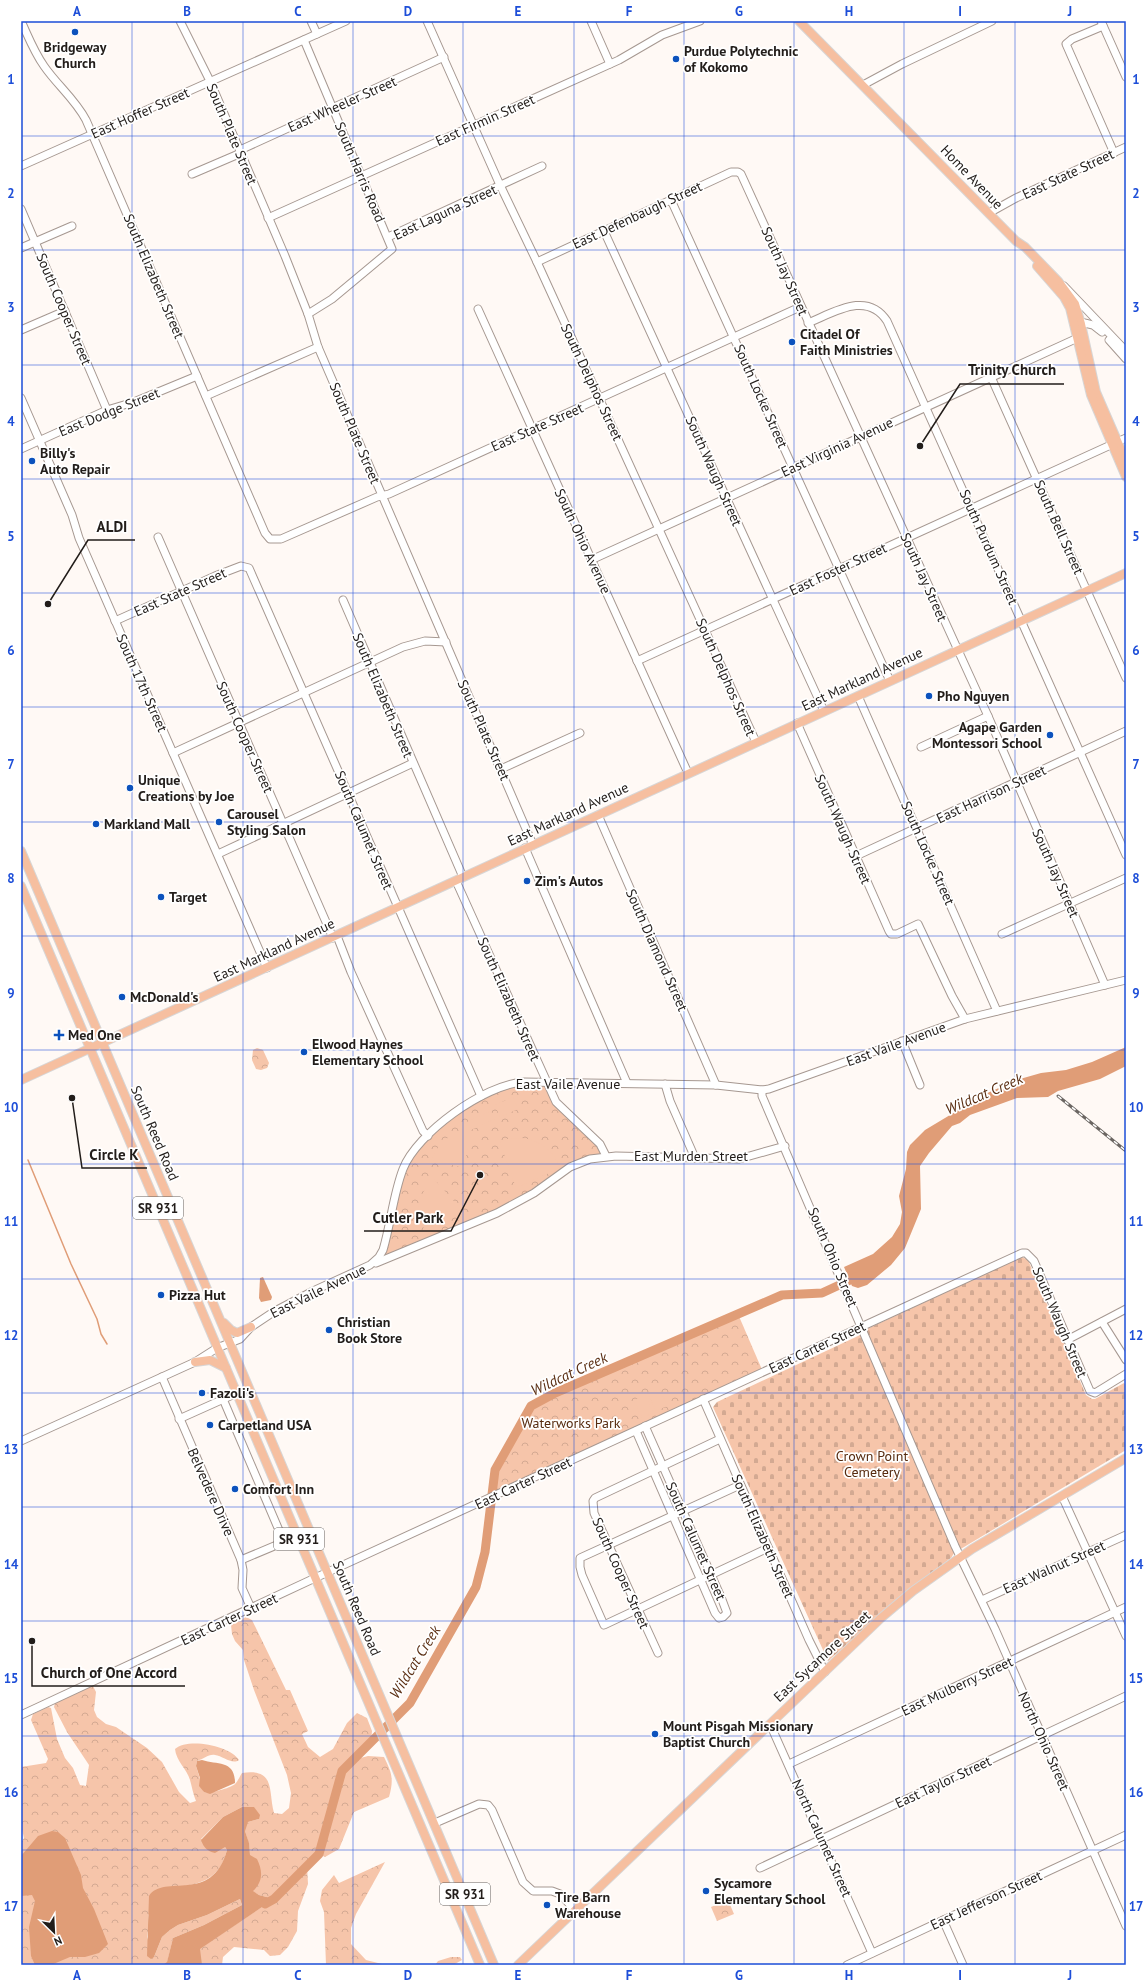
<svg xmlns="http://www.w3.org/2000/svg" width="1147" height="1986" font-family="'PT Sans',sans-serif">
  <defs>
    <pattern id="forest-crowns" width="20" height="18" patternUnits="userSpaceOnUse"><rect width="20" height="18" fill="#f6c5aa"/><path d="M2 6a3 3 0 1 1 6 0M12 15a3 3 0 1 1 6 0" fill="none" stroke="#d3a992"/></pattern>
    <pattern id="cemetery-stones" width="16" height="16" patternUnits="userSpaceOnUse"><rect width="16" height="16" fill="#f6c5aa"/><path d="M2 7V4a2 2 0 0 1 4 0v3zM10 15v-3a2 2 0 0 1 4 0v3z" fill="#d3a992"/></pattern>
  </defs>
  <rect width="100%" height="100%" fill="#fff9f5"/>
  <g fill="url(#forest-crowns)">
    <polygon points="257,1048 263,1050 269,1063 267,1068 261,1070 256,1069 252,1060 253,1050"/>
    <polygon points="546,1082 550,1091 606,1156 578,1164 526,1198 384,1259 379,1257 409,1158 452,1115 506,1085"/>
    <polygon points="738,1314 763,1372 491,1498 495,1470 531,1406 555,1393"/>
    <path d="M246,1617L252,1620L286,1690H290L308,1731L302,1734L308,1747L320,1757L333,1749L347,1723L357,1713L367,1718L372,1731L371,1741L353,1760L368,1756L384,1757C392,1773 394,1779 389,1797L354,1812L339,1849L325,1857L319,1854L307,1866L308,1884L298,1911L297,1931L288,1947L280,1955L270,1956L264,1950L234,1947L223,1957L222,1965H202L201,1963L199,1949L274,1899L259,1895L252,1891L249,1844L245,1831V1825L248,1822L259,1819L242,1807L223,1817L201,1839L225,1847L227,1850C219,1881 200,1884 171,1888L148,1915L149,1924L147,1937L154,1957L162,1937L170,1930L178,1925L207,1915L240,1899L242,1905L204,1925L173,1938L167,1963L163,1965H21V1843L24,1838L21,1825V1767L46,1763L48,1759L31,1720L33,1714L48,1707L51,1708L57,1739L65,1758L73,1768L80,1785L86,1786L89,1765L67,1732L54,1707L55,1703L93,1686L96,1692L94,1710L97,1717L106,1724L116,1727L147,1748L162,1762L179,1792L190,1803L196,1801C193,1794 192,1787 190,1780C187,1769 176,1761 175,1749C188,1737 231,1746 239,1760C232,1765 223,1756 215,1755C208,1754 204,1759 197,1761L196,1766L204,1792C209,1794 231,1788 235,1784C238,1781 240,1776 242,1773C276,1768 268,1791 274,1813L282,1814L289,1808L291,1793L287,1775L254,1690L244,1660L243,1650L235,1641L232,1634L231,1625Z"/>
    <polygon points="385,1862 356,1914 351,1928 351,1944 366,1960 386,1965 326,1965 324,1912 320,1901 322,1890 334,1875 339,1883"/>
    <polygon points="728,1900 734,1914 717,1921 711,1907"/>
    <polygon points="451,1957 460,1957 462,1960 453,1965 435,1965 438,1961"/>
  </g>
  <polygon fill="url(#cemetery-stones)" points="1022,1257 1028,1260 1086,1395 1092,1399 1095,1399 1124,1383 1126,1386 1126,1413 1124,1415 1126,1418 1126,1450 954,1553 951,1558 909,1589 828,1661 713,1407 717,1402 858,1336 867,1329"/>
  <g fill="#f6c5aa">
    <polygon points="513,1097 518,1109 500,1117 495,1105"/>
    <polygon points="491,1111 495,1119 471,1130 468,1121"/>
    <polygon points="457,1135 471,1135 464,1165 461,1167 431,1160 442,1140"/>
    <path d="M522,1138C540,1140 554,1151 560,1168L516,1188L500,1142L507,1139Z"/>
    <path d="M434,1179L462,1210L428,1235C414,1215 416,1195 434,1179Z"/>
    <polygon points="660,1389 667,1406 656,1411 648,1394"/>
    <polygon points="645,1395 653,1413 642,1418 634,1400"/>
  </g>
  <g fill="#e09d77">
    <polygon points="1126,1047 1126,1066 1100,1079 1058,1091 1048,1097 1017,1098 970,1115 960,1123 952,1126 929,1153 920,1166 921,1209 905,1248 891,1265 867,1285 858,1288 852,1286 844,1267 873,1254 892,1237 900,1224 902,1212 899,1196 906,1169 907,1152 910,1145 925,1130 985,1094 1020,1079 1041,1073 1066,1070 1092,1062"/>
    <polygon points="263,1277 272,1297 271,1300 261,1302 259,1298 260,1278"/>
    <path d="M202,1760C218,1765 235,1760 235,1783L210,1794L204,1792L199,1786L200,1778L196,1766L197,1761Z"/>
    <path d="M242,1807H254L260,1815L259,1819L248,1822L245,1831L249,1843L250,1855L257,1859C263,1871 263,1882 253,1891L259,1895L274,1899L200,1949L202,1965H163L167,1962L173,1938L204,1925L242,1905L240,1899L207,1915L178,1925L170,1930L162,1937L154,1957L151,1959L147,1956L149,1896C164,1873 212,1905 227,1850L225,1847L215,1853C207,1851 204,1848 201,1840L223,1817Z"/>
    <polygon points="52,1831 58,1832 65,1838 81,1875 83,1888 94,1909 108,1944 99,1953 85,1957 70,1957 51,1965 35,1965 31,1956 29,1927 35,1901 32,1895 21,1896 21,1856 38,1836"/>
  </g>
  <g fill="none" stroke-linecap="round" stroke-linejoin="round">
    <polyline stroke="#e09d77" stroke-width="1.5" points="28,1160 71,1264 97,1319 101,1334 107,1344"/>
    <polyline stroke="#e09d77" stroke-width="9" points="265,1904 274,1899 319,1854 342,1771 410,1703 476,1587 485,1552 495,1470 531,1406 555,1393 782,1295 822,1293 861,1275"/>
    <defs>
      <g id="minor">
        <path d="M21,21C28,36 34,52 44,66C57,85 75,99 86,120L265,533L270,539H281L377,497L389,494L800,307"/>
        <polyline points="180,21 210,81 285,256 308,314 318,347 533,845"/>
        <polyline points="311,21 317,34"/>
        <polyline points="427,21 500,185 537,262 756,742"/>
        <polyline points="591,21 610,64"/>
        <polyline points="1101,21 1126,77"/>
        <polyline points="1103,26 1072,39 1066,44 1114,153"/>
        <polyline points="304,40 392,249 332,299 308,314"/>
        <polyline points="863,85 902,64 992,21"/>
        <polyline points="240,150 444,57"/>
        <polyline points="21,166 346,21"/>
        <polyline points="192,174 241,153"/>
        <polyline points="671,200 890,681"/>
        <polyline points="21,209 107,410"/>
        <polyline points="989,213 1016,198 1126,147"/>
        <polyline points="268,218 619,60 662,35 700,21"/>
        <polyline points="604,231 824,711"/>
        <polyline points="388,237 542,166"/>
        <polyline points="21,248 72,226"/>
        <polyline points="537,262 731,172 738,172 741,174 988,716 1105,985"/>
        <polyline points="1064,286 1126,351"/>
        <polyline points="478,309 688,773"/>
        <polyline points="1076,321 1093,325 1102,332"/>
        <path d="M808,323C833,313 867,290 887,321L1126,855"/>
        <polyline points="21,330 65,311"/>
        <polyline points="1109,340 1126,359"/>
        <polyline points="991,377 1126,678"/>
        <polyline points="206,396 318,347"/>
        <polyline points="21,398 72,515 79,538 267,968"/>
        <polyline points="21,449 107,410 134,402 197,376"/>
        <polyline points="158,537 333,938"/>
        <polyline points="591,560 1082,336"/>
        <polyline points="343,600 463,877"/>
        <polyline points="115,621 215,576 241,566 249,568 481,1096"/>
        <polyline points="637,661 1126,438"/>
        <polyline points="858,696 997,1011"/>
        <polyline points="797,723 889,931 891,934 897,934 918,924 952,996 965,1019"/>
        <polyline points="921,747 988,716"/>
        <polyline points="173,753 403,647 425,641 446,642"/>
        <polyline points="501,769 580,733"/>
        <polyline points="598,815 716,1085"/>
        <polyline points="525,848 627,1083"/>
        <polyline points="218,854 413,763"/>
        <polyline points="856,856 1126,731"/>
        <polyline points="456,881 556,1102 600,1144 606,1156"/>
        <polyline points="1002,934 1126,878"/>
        <polyline points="337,936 351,972 423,1131 428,1136"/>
        <polyline points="902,1041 920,1085"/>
        <polyline points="665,1084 670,1101 695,1158"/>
        <polyline points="762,1090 762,1096 955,1546 995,1629 1126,1926"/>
        <polyline points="376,1263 497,1213 534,1193 570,1167 590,1159 616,1156 739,1159 785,1146"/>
        <polyline points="1102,1322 1126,1360"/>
        <polyline points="1067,1340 1126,1309"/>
        <polyline points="162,1377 241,1560 243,1570 242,1588 251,1608"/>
        <polyline points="223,1399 284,1542"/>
        <polyline points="703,1399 809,1640 825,1672"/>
        <polyline points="179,1419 237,1393"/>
        <polyline points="636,1431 715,1613 719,1618 723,1617 727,1613 721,1597 645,1426"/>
        <path d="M21,1441L195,1362L217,1348L240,1339L251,1327L275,1311L313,1291L370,1265L379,1257L383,1250C391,1223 393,1195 403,1169C417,1133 484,1085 523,1082L716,1085L762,1090L769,1089L965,1019L1126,980"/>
        <polyline points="740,1485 580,1558 580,1567 582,1575 604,1625 768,1548"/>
        <polyline points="1062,1496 1126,1636"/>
        <polyline points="241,1560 298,1536"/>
        <polyline points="982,1600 1126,1535"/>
        <polyline points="658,1653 594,1513 593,1501 595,1498 720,1439"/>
        <polyline points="21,1715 315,1578 1022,1253 1026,1253 1034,1261 1090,1391 1095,1393 1126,1374"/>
        <polyline points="770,1724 872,1953"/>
        <polyline points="789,1764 1126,1607"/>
        <polyline points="435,1823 479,1804 488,1805 492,1810 523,1882 533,1891 552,1891 560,1894 575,1910"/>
        <polyline points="760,1868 1126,1696"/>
        <polyline points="943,1920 963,1965"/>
        <polyline points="847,1965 1126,1835"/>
      </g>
      <g id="major">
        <polyline points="799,21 1016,241 1025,247 1058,281 1075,304 1081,324 1096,392 1126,461"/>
        <polyline points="1037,266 1064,297 1070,308 1091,395 1126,477"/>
        <polyline points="21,851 494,1965"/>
        <polyline points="21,886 480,1965"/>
        <polyline points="21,1080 1126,573"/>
        <polyline points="224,1323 231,1330 237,1333 251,1327"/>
        <polyline points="195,1362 210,1360 226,1368"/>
        <polyline points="518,1965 770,1724 881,1618 913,1591 972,1549 1126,1458"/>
      </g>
    </defs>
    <use href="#minor" stroke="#a69891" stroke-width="9"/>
    <use href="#major" stroke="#d7d6d6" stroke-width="10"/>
    <use href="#minor" stroke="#fff" stroke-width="7"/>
    <use href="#major" stroke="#f6bfa0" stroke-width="8"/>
    <defs>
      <polyline id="rail" points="1058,1096 1126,1151"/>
    </defs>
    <use href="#rail" stroke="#6b6662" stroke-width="3"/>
    <use href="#rail" stroke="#fff" stroke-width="1.5" stroke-dasharray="4.5" stroke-linecap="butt"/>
  </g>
  <path fill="none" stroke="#1d4ed8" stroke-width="1" stroke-opacity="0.55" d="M132,21V1965M243,21V1965M353,21V1965M463,21V1965M574,21V1965M684,21V1965M794,21V1965M904,21V1965M1015,21V1965M21,136H1126M21,250H1126M21,365H1126M21,479H1126M21,593H1126M21,707H1126M21,822H1126M21,936H1126M21,1050H1126M21,1164H1126M21,1279H1126M21,1393H1126M21,1507H1126M21,1621H1126M21,1736H1126M21,1850H1126"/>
  <g fill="#0c52bd" stroke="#fff" stroke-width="1.5">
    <circle cx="75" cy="32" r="4"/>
    <circle cx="676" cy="59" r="4"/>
    <circle cx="792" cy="342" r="4"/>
    <circle cx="32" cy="461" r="4"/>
    <circle cx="929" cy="696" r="4"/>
    <circle cx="1050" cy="735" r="4"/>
    <circle cx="130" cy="788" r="4"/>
    <circle cx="219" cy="822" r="4"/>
    <circle cx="96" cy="824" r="4"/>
    <circle cx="527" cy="881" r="4"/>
    <circle cx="161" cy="897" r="4"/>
    <circle cx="122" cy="997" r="4"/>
    <path d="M57 1029h4v4h4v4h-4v4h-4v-4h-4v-4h4z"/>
    <circle cx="304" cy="1052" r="4"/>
    <circle cx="161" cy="1295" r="4"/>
    <circle cx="329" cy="1330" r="4"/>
    <circle cx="202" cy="1393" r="4"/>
    <circle cx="210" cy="1425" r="4"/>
    <circle cx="235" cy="1489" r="4"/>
    <circle cx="655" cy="1734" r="4"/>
    <circle cx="706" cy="1891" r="4"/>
    <circle cx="547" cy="1905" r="4"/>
  </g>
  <g text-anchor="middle" stroke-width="3.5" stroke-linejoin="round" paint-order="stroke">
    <g fill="#fff" stroke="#64615f" stroke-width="1">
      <rect x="133" y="1197" width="50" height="22" rx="3"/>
      <rect x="274" y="1528" width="50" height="22" rx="3"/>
      <rect x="440" y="1883" width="50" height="22" rx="3"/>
    </g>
    <g font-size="13" font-weight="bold" fill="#221d1a">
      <text x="158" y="1213">SR 931</text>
      <text x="299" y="1544">SR 931</text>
      <text x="465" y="1899">SR 931</text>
    </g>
    <g font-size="14" font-weight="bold" fill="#221d1a" stroke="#fff" text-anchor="start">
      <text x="75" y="52" text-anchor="middle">Bridgeway<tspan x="75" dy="16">Church</tspan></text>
      <text x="684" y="56">Purdue Polytechnic<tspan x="684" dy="16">of Kokomo</tspan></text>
      <text x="800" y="339">Citadel Of<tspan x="800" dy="16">Faith Ministries</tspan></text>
      <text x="40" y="458">Billy's<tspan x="40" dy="16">Auto Repair</tspan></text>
      <text x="937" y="701">Pho Nguyen</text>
      <text x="1042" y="732" text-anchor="end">Agape Garden<tspan x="1042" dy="16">Montessori School</tspan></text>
      <text x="138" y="785">Unique<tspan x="138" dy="16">Creations by Joe</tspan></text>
      <text x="227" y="819">Carousel<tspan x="227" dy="16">Styling Salon</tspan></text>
      <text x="104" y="829">Markland Mall</text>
      <text x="535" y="886">Zim's Autos</text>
      <text x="169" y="902">Target</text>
      <text x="130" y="1002">McDonald's</text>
      <text x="68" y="1040">Med One</text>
      <text x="312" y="1049">Elwood Haynes<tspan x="312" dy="16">Elementary School</tspan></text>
      <text x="169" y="1300">Pizza Hut</text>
      <text x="337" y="1327">Christian<tspan x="337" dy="16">Book Store</tspan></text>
      <text x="210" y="1398">Fazoli's</text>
      <text x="218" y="1430">Carpetland USA</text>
      <text x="243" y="1494">Comfort Inn</text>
      <text x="663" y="1731">Mount Pisgah Missionary<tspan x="663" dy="16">Baptist Church</tspan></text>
      <text x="714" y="1888">Sycamore<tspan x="714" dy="16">Elementary School</tspan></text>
      <text x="555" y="1902">Tire Barn<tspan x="555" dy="16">Warehouse</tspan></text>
    </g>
    <g font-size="14" fill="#221d1a" stroke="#fff">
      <text transform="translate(342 104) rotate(-24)" y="5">East Wheeler Street</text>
      <text transform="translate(140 113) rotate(-24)" y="5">East Hoffer Street</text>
      <text transform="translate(485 120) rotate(-24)" y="5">East Firmin Street</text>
      <text transform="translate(232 134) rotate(67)" y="5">South Plate Street</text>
      <text transform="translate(360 172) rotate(67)" y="5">South Harris Road</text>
      <text transform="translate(1068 174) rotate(-25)" y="5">East State Street</text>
      <text transform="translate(972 177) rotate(46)" y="5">Home Avenue</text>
      <text transform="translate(445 212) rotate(-25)" y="5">East Laguna Street</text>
      <text transform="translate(637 215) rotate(-25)" y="5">East Defenbaugh Street</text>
      <text transform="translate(785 271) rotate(66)" y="5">South Jay Street</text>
      <text transform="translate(154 276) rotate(67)" y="5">South Elizabeth Street</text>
      <text transform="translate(64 309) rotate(67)" y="5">South Cooper Street</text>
      <text transform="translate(592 382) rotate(65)" y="5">South Delphos Street</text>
      <text transform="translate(761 396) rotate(66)" y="5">South Locke Street</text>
      <text transform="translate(109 412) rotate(-22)" y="5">East Dodge Street</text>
      <text transform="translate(537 427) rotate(-24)" y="5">East State Street</text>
      <text transform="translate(355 433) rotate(67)" y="5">South Plate Street</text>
      <text transform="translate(837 447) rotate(-25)" y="5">East Virginia Avenue</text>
      <text transform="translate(714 471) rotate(66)" y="5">South Waugh Street</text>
      <text transform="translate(1059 527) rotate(66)" y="5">South Bell Street</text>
      <text transform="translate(583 541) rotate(65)" y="5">South Ohio Avenue</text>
      <text transform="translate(989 547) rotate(66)" y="5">South Purdum Street</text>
      <text transform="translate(838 569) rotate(-25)" y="5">East Foster Street</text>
      <text transform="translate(924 577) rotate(66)" y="5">South Jay Street</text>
      <text transform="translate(180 592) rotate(-24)" y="5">East State Street</text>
      <text transform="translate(726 677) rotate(66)" y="5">South Delphos Street</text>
      <text transform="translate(862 679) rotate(-25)" y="5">East Markland Avenue</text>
      <text transform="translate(142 683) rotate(66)" y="5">South 17th Street</text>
      <text transform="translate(383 695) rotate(67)" y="5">South Elizabeth Street</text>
      <text transform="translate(484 730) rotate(66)" y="5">South Plate Street</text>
      <text transform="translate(245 737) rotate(66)" y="5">South Cooper Street</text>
      <text transform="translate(991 794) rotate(-25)" y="5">East Harrison Street</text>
      <text transform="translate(568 814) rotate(-25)" y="5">East Markland Avenue</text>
      <text transform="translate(843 829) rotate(66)" y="5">South Waugh Street</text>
      <text transform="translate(364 830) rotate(67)" y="5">South Calumet Street</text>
      <text transform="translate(928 853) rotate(66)" y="5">South Locke Street</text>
      <text transform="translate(1056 873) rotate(66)" y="5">South Jay Street</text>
      <text transform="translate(274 950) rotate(-25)" y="5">East Markland Avenue</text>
      <text transform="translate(657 950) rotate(66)" y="5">South Diamond Street</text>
      <text transform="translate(509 999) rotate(66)" y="5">South Elizabeth Street</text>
      <text transform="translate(896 1044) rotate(-20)" y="5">East Vaile Avenue</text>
      <text x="568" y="1089">East Vaile Avenue</text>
      <text transform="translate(155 1133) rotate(67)" y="5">South Reed Road</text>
      <text x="691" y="1161">East Murden Street</text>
      <text transform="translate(833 1257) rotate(67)" y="5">South Ohio Street</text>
      <text transform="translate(318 1291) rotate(-26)" y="5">East Vaile Avenue</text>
      <text transform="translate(1060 1322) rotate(67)" y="5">South Waugh Street</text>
      <text transform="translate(817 1347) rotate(-25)" y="5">East Carter Street</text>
      <text transform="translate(523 1483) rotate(-25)" y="5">East Carter Street</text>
      <text transform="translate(211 1492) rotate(66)" y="5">Belvedere Drive</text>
      <text transform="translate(763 1536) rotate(66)" y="5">South Elizabeth Street</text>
      <text transform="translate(696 1541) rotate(66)" y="5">South Calumet Street</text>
      <text transform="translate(1054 1567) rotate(-24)" y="5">East Walnut Street</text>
      <text transform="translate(621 1573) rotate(66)" y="5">South Cooper Street</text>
      <text transform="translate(357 1608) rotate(67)" y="5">South Reed Road</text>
      <text transform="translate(229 1619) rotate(-25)" y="5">East Carter Street</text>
      <text transform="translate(822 1656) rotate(-43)" y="5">East Sycamore Street</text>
      <text transform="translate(957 1686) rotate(-25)" y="5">East Mulberry Street</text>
      <text transform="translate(1044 1741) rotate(66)" y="5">North Ohio Street</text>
      <text transform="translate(943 1782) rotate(-25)" y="5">East Taylor Street</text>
      <text transform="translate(822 1838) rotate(66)" y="5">North Calumet Street</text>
      <text transform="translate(986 1900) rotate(-25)" y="5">East Jefferson Street</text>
    </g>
    <g font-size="14" fill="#572b0f" stroke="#fff">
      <text x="571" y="1428">Waterworks Park</text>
      <text x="872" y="1461">Crown Point<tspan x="872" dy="16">Cemetery</tspan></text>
    </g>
    <g font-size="15" font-style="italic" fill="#5b2f13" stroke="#fff">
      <text transform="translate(984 1094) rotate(-23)" y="5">Wildcat Creek</text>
      <text transform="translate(569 1374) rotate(-25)" y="5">Wildcat Creek</text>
      <text transform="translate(415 1662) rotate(-58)" y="5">Wildcat Creek</text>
    </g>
  </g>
  <path fill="none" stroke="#221d1a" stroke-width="1.5" d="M920 446L960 384H1064M48 604L88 540H135M72 1098L82 1168H147M480 1175L451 1231H364M32 1641L32 1686H185"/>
  <g fill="#221d1a" stroke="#fff" stroke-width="1.5">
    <circle cx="920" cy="446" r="4"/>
    <circle cx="48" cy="604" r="4"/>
    <circle cx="72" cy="1098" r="4"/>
    <circle cx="480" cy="1175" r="4"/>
    <circle cx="32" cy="1641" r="4"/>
  </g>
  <g font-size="15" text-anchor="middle" font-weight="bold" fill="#221d1a" stroke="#fff" stroke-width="3.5" stroke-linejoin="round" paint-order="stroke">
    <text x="1012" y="375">Trinity Church</text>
    <text x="112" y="532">ALDI</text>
    <text x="114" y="1160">Circle K</text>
    <text x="408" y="1223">Cutler Park</text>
    <text x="109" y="1678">Church of One Accord</text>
  </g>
  <rect width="1147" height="1986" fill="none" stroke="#ffffff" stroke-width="44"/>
  <g transform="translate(54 1932) rotate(156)" stroke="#ffffff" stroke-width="3" paint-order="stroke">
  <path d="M0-3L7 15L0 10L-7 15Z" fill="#221d1a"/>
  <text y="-6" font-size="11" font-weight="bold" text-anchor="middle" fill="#221d1a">N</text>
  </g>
  <rect x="22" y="22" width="1103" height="1942" fill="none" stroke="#1d4ed8" stroke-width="1.5"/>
  <g font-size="13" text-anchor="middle" font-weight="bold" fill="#1d4ed8">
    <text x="77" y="16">A</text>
    <text x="187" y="16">B</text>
    <text x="298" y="16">C</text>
    <text x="408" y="16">D</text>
    <text x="518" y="16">E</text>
    <text x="629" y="16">F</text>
    <text x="739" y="16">G</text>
    <text x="849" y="16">H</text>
    <text x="960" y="16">I</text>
    <text x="1070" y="16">J</text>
    <text x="11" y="84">1</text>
    <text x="1136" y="84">1</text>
    <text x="11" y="198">2</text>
    <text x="1136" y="198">2</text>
    <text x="11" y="312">3</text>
    <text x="1136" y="312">3</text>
    <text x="11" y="426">4</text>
    <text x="1136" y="426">4</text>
    <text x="11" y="541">5</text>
    <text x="1136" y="541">5</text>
    <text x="11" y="655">6</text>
    <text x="1136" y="655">6</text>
    <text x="11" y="769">7</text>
    <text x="1136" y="769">7</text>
    <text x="11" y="883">8</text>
    <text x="1136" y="883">8</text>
    <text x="11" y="998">9</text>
    <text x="1136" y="998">9</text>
    <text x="11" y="1112">10</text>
    <text x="1136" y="1112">10</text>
    <text x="11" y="1226">11</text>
    <text x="1136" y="1226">11</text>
    <text x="11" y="1340">12</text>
    <text x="1136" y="1340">12</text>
    <text x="11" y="1454">13</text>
    <text x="1136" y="1454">13</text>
    <text x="11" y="1569">14</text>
    <text x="1136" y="1569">14</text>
    <text x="11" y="1683">15</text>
    <text x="1136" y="1683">15</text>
    <text x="11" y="1797">16</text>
    <text x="1136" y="1797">16</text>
    <text x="11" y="1911">17</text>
    <text x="1136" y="1911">17</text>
    <text x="77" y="1980">A</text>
    <text x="187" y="1980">B</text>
    <text x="298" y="1980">C</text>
    <text x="408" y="1980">D</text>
    <text x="518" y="1980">E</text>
    <text x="629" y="1980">F</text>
    <text x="739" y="1980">G</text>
    <text x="849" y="1980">H</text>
    <text x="960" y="1980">I</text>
    <text x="1070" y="1980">J</text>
  </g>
</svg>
